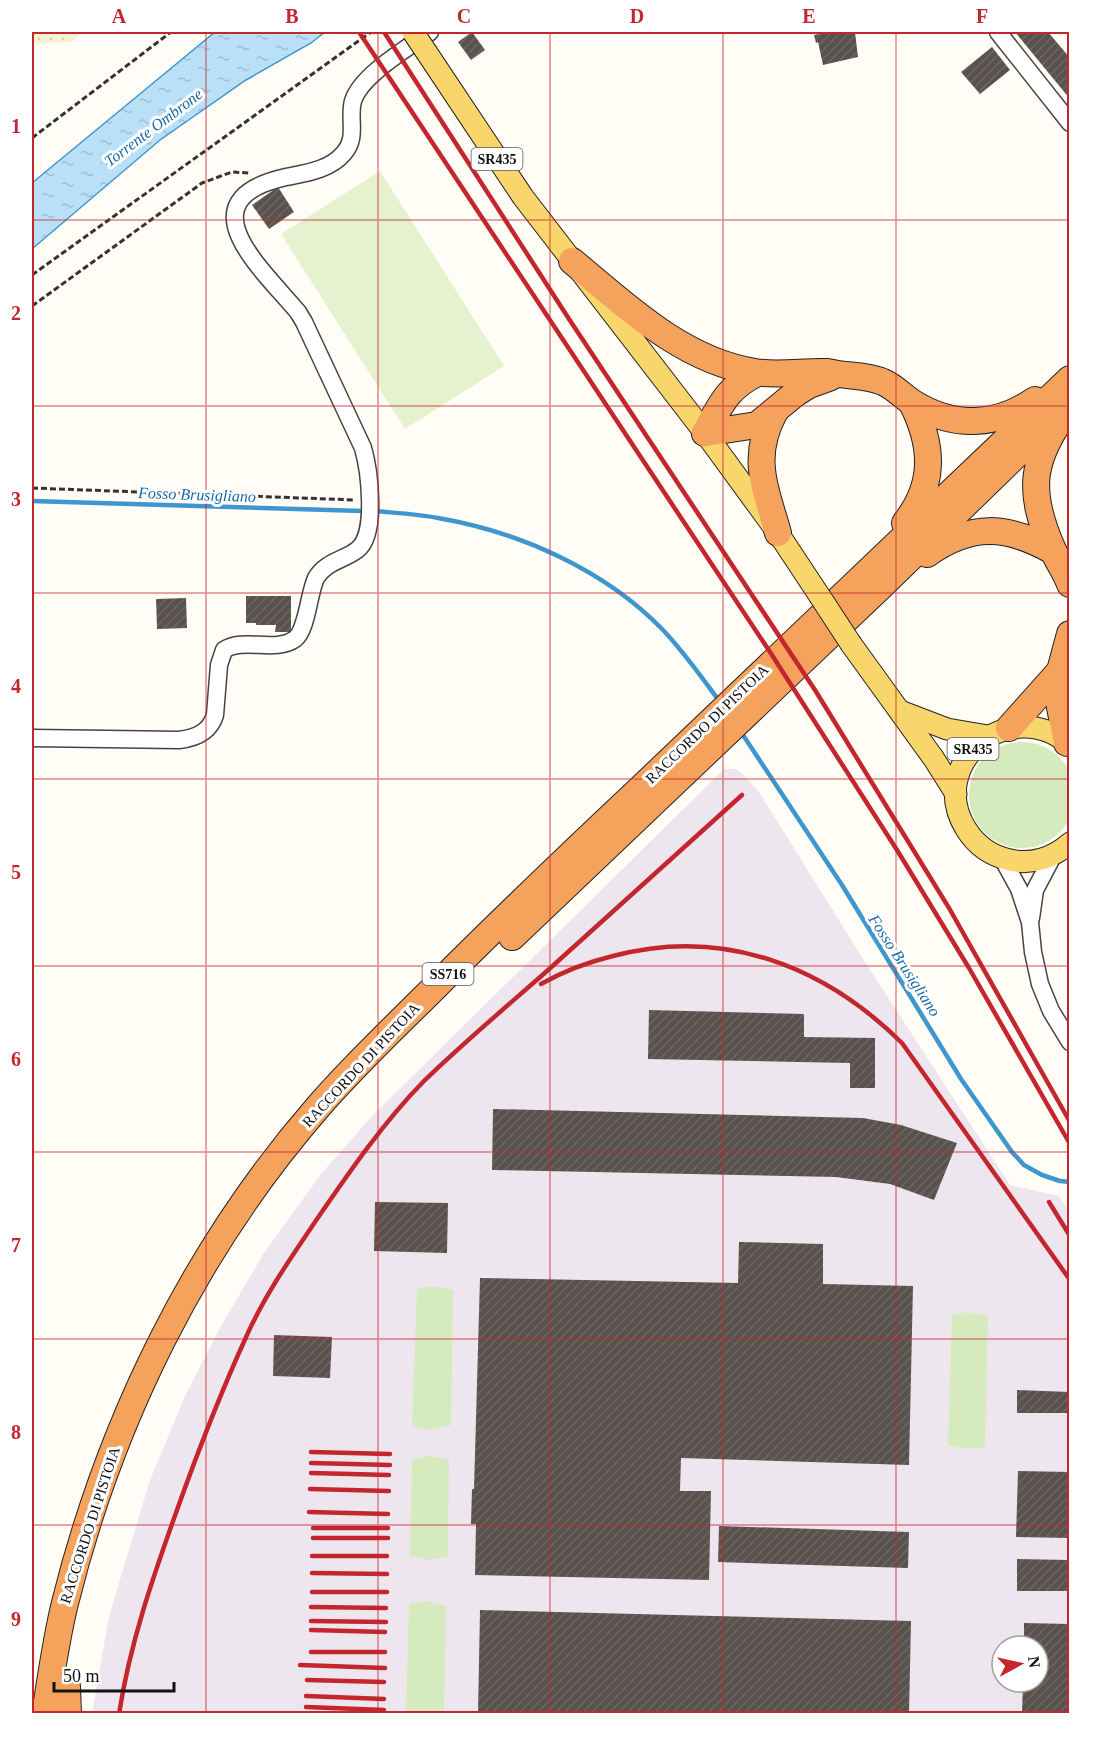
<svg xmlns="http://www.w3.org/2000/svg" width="1101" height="1745" font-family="'Times New Roman',serif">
  <defs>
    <pattern id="farmland-dots" width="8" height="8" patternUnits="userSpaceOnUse" patternTransform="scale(1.5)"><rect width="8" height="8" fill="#f6f3d4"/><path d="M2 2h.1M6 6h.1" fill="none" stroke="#d2cfb5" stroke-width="1.8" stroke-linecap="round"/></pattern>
    <pattern id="water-ripples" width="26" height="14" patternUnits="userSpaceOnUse" patternTransform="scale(1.5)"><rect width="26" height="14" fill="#b9e0f7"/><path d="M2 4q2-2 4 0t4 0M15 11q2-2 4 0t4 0" fill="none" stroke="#9ebfd3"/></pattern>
    <pattern id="building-hatch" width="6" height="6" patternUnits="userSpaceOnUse" patternTransform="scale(1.5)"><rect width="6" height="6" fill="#5a524d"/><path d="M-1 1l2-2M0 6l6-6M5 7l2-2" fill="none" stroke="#6d6662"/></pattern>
  </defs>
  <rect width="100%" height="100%" fill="#fffdf5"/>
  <path fill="#eee6ef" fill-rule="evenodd" d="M724,769H736L745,776L759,792L865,962L1010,1185L1059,1196L1069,1212V1713L92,1714L109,1616L150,1480L185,1396L221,1326L264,1253L321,1174L372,1116ZM1002,1646H1038V1682H1002Z"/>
  <polygon fill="url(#farmland-dots)" points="32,32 82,32 71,42 32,44"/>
  <g fill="#d5ebbd">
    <circle cx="1022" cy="795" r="53"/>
    <polygon points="432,1286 453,1290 451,1425 431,1430 412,1426 417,1289"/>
    <polygon points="967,1312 988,1316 985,1447 968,1449 948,1446 952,1315"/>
    <polygon points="427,1456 438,1457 449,1460 448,1556 429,1560 410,1556 412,1460"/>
    <polygon points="427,1601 446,1606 444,1713 406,1713 409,1604"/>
  </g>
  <polygon fill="#e6f2cf" points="380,171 504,366 405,429 281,234"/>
  <polygon fill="url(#water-ripples)" stroke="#3f96cf" stroke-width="1.5" points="215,32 325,32 311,43 246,80 160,140 32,249 32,183"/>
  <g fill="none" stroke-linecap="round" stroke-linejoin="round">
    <g stroke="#3f96cf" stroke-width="4.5">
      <polyline points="32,501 363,511"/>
      <path d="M375,511C396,513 417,514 438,518C520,532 605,570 663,630C683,651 700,675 717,698"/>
      <polyline points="743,735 842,885 961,1079 1012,1152 1024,1165 1042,1175 1060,1181 1070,1182"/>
    </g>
  </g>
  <g fill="url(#building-hatch)">
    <polygon points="472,32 485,50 471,60 458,42"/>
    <polygon points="832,32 855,32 858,57 823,65 818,42 816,43 814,35"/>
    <polygon points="1015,32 1048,32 1070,58 1070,99"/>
    <polygon points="992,47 1010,70 980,94 961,72"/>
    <polygon points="278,187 294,212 269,229 252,205"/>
    <polygon points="246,596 291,596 291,632 275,632 276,625 256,625 256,623 246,623"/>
    <polygon points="186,598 187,628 157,629 156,599"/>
    <polygon points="649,1010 804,1014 804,1037 875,1038 875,1088 850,1088 850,1063 648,1059"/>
    <polygon points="493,1109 863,1118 901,1125 957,1143 934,1200 890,1184 836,1177 492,1170"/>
    <polygon points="375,1202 448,1203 447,1253 374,1251"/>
    <polygon points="739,1242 823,1244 823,1284 913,1286 909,1465 681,1458 680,1491 711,1491 709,1580 475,1575 476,1524 471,1524 472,1489 474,1489 480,1278 738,1283"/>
    <polygon points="274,1335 332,1337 330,1378 273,1376"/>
    <polygon points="1017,1390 1070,1392 1070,1413 1017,1413"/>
    <polygon points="1018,1471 1070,1472 1070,1538 1016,1537"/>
    <polygon points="719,1526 909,1532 908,1568 718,1562"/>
    <polygon points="1017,1559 1070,1560 1070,1591 1017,1591"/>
    <polygon points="480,1610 911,1621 909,1714 478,1714"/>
    <polygon points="1024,1623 1070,1624 1070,1714 1022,1714 1023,1682 1038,1682 1038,1646 1024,1646"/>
  </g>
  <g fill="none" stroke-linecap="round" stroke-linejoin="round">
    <defs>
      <g id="minor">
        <polyline points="998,32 1070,123"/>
        <path d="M32,738L179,740C196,738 210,732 215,715L219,665L224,650C244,637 275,653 295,639C307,630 309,592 316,578C325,562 344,560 357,550C378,535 369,469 363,448L304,322L298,312C261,268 183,200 286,177C306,173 330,170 344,153C358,137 348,119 353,101C361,75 408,48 430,32"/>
        <polyline points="1002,858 1019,889 1030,922 1033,952 1040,984 1051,1011 1070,1042"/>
        <polyline points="1031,918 1035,890 1054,854"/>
      </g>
      <g id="major">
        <polyline points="427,53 523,197 705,433 778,533 819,595"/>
        <polyline points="851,644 934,759 956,794"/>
        <polyline points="900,711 947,729 988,736"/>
        <path d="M1070,745C1011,693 925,763 966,829C976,845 991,856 1010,860C1031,865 1053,858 1070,843"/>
      </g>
      <g id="highway">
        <path d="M572,261C626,306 683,361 755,372C778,376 805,371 828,372C847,377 865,374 883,382C895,387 903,397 913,403C953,428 996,427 1035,400"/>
        <path d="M1070,406C1031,458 1026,490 1053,550C1058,562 1065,571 1070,584"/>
        <path d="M775,411C750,457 765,487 778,533"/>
        <polyline points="705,433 757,425 796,393 809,385 831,377"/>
        <path d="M705,433C721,404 727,388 757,373"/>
        <path d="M905,523C936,484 933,445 912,403"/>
        <path d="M927,554C971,523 1007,525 1053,551"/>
        <polyline points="1009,728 1060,671"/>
        <polyline points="1067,743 1057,692 1060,671 1070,634"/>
        <polyline points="512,937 880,587 1049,423"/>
        <polyline points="67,1687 68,1714"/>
        <path d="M45,1714C51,1677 56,1639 65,1603C110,1422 195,1248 318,1107C356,1063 398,1024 439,983C504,918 571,854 638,791C782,654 925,516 1070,379"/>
      </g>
    </defs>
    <use href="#minor" stroke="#444" stroke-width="19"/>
    <use href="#major" stroke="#222" stroke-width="23"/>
    <use href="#highway" stroke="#222" stroke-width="28"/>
    <g stroke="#333" stroke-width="3" stroke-dasharray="6 3" stroke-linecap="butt">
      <polyline points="32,138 171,32"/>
      <polyline points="32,275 371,32"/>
      <polyline points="32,306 202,183 232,172 249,173"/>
      <polyline points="32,488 355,500"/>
    </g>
    <use href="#minor" stroke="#fff" stroke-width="16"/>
    <use href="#major" stroke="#f9d66b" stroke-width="21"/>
    <use href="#highway" stroke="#f5a25d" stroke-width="26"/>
    <g stroke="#c4262e" stroke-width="4.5">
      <polyline points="359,32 770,652 897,850 969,968 1070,1144"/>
      <polyline points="384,32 569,319 815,690 949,908 1070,1122"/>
      <path d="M541,984C564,971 588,962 613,956C723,927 823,965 902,1043L1070,1280"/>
      <polyline points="1049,1202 1070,1236"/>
      <polyline points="311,1452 390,1454"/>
      <polyline points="311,1463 390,1465"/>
      <polyline points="311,1473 389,1475"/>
      <polyline points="310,1489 389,1491"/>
      <polyline points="309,1512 388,1514"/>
      <polyline points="313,1528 388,1528"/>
      <polyline points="313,1538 388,1538"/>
      <polyline points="312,1556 387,1556"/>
      <polyline points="312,1573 387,1574"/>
      <polyline points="312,1592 387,1592"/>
      <polyline points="311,1607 386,1608"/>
      <polyline points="311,1621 386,1622"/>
      <polyline points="311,1630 385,1632"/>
      <polyline points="311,1652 385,1652"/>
      <polyline points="300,1665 385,1668"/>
      <polyline points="307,1680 384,1682"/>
      <polyline points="306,1696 384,1699"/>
      <polyline points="306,1707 384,1710"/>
      <path d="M119,1714C130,1643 153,1577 177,1510C198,1451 221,1392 247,1335C265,1295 290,1259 315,1222C348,1174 382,1124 423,1082C463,1043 505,1008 547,971C612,913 677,854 742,795"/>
    </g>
    <defs>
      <g id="major-bridge">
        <polyline points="413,32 427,53"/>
        <polyline points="819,595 851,644"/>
      </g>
    </defs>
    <use href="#major-bridge" stroke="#222" stroke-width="23" stroke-linecap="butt"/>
    <use href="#major-bridge" stroke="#f9d66b" stroke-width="21"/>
  </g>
  <path fill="none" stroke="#c4262e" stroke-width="1.5" stroke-opacity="0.55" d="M206,32V1714M378,32V1714M550,32V1714M723,32V1714M896,32V1714M32,220H1070M32,406H1070M32,593H1070M32,779H1070M32,966H1070M32,1152H1070M32,1339H1070M32,1525H1070"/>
  <g text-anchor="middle" stroke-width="6" stroke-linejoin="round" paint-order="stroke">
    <g fill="#fff" stroke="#585858" stroke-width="1.5">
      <rect x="471.5" y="148" width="51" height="22" rx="4.5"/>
      <rect x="947.5" y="738" width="51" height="22" rx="4.5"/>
      <rect x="422.5" y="963" width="51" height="22" rx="4.5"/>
    </g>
    <g font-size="14" font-weight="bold" fill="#111">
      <text x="497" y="164">SR435</text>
      <text x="973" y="754">SR435</text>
      <text x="448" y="979">SS716</text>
    </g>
    <g font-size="15" fill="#111" stroke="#fff">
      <text transform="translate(707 724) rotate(-44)" y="5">RACCORDO DI PISTOIA</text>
      <text transform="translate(361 1065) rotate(-47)" y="5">RACCORDO DI PISTOIA</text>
      <text transform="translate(90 1525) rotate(-72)" y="5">RACCORDO DI PISTOIA</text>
    </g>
    <g font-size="16" font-style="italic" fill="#1768a6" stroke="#fff">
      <text transform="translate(153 127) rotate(-37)" y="6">Torrente Ombrone</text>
      <text transform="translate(197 494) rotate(2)" y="6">Fosso Brusigliano</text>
      <text transform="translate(905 965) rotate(57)" y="6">Fosso Brusigliano</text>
    </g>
  </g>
  <rect width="1101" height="1745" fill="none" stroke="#ffffff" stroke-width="66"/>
  <g transform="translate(1020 1664) rotate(82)"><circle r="28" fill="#ffffff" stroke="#a0a0a0" stroke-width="1.5"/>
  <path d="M0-4.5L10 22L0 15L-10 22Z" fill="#c4262e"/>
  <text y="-9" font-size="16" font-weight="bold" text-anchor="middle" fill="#111111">N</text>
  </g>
  <path d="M54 1682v9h120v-9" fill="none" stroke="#111111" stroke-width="3"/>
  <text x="63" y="1682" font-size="18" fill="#111111" stroke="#ffffff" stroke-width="4.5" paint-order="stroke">50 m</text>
  <rect x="33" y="33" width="1035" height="1679" fill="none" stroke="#c4262e" stroke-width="2"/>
  <g font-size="20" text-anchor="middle" font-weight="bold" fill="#c4262e">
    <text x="119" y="23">A</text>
    <text x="292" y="23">B</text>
    <text x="464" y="23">C</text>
    <text x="637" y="23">D</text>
    <text x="809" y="23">E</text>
    <text x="982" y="23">F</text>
    <text x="16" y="133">1</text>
    <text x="16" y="320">2</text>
    <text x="16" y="506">3</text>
    <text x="16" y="693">4</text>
    <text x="16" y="879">5</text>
    <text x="16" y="1066">6</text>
    <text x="16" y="1252">7</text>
    <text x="16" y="1439">8</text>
    <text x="16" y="1626">9</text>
  </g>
</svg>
